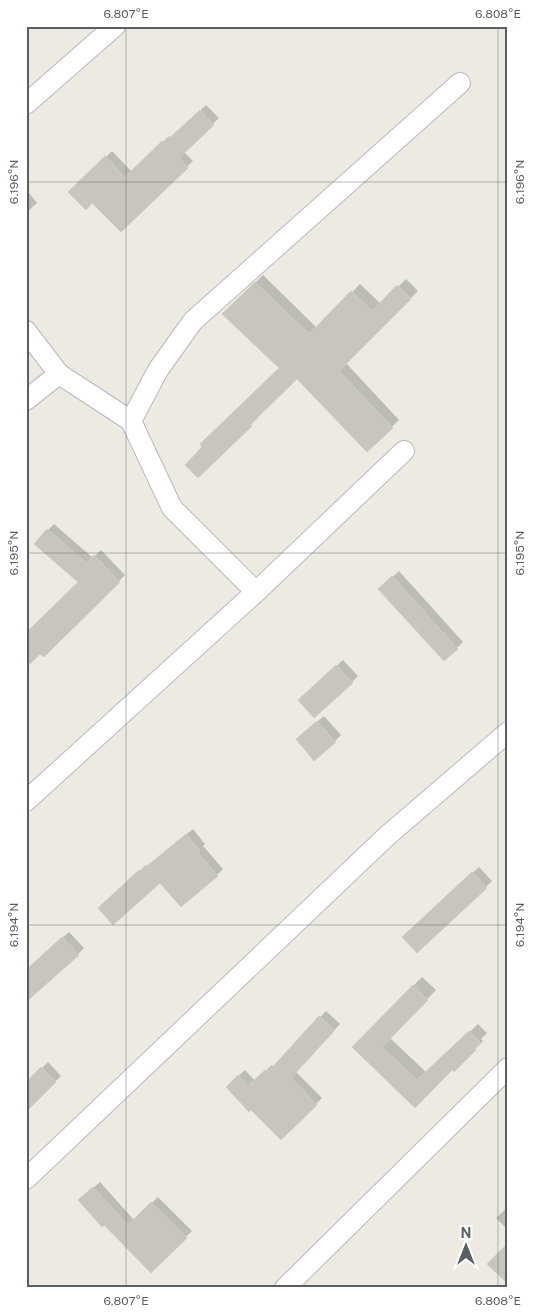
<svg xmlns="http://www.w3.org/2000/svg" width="534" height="1314" font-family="'Public Sans',sans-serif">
  <rect width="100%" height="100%" fill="#edebe1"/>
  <g fill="#0003">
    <polygon points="206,105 219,118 184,152 193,161 121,230 92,201 70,192 112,151 132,172 169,136 171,138"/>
    <polygon points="26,189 37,203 26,213"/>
    <polygon points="263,275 317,328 360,284 381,304 406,279 418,291 346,363 399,420 367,451 297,377 257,417 258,418 198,476 281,368 224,314"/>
    <polygon points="54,524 93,558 101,550 125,575 44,655 80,582 48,530"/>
    <polygon points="399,571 463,642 457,648 386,583"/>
    <polygon points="343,660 358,676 352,682 306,694"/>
    <polygon points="324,716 341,735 335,741 303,733"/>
    <polygon points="193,829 205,844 203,846 223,869 217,875 160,882 106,902 146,865 147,866"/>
    <polygon points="479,867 492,881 486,887 409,931"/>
    <polygon points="69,932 84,948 78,954 26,970"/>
    <polygon points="422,977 436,990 390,1038 427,1073 478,1024 487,1033 481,1039 483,1041 454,1070 453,1069 415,1107 353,1047"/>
    <polygon points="326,1011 340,1024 296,1072 322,1098 281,1139 233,1081 245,1070 255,1081 272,1065 274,1067"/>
    <polygon points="48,1062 61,1076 26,1110 26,1084"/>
    <polygon points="100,1182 134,1220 158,1197 192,1231 151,1271 86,1194"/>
    <polygon points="508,1207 508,1230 496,1218"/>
  </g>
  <g fill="#c8c5be" stroke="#d2cdc0">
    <polygon points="200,110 214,125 179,158 188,168 121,232 92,203 86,210 68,192 105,156 125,177 162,141 164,143"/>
    <polygon points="255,282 309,334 351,291 372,311 397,285 411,299 339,371 393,428 367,452 297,379 250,425 252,426 198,478 185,465 202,447 200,444 279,368 222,314"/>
    <polygon points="47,529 87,563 94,555 120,582 44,657 40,654 26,668 26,633 78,582 34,544"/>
    <polygon points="392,576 458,649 444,661 378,589"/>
    <polygon points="336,665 353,683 314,718 298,700"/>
    <polygon points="317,721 336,742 314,761 296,739"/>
    <polygon points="186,834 200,851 198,853 218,876 181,907 160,883 113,925 98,908 139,870 141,871"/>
    <polygon points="472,872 487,888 417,953 402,937"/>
    <polygon points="62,937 79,955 26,1002 26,970"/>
    <polygon points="413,985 428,1000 382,1047 417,1080 469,1031 480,1042 474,1048 476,1050 454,1072 452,1070 415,1108 352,1047"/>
    <polygon points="319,1016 335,1030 291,1078 317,1105 281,1140 251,1110 249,1112 226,1087 238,1075 248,1086 265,1070 268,1072"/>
    <polygon points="41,1067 56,1082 26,1112 26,1082"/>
    <polygon points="93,1187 128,1225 151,1202 187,1238 151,1273 104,1225 102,1227 78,1200"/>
    <polygon points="508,1243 508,1284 487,1264"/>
  </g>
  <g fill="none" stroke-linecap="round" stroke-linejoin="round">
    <defs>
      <g id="street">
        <polyline points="26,104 115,26"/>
        <polyline points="26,331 59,374 131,421 172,508 256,592"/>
        <polyline points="26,400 59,374"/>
        <polyline points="131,421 158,370 193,321 460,83"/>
        <polyline points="26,801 256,592 404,451"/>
        <polyline points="26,1179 387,836 508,732"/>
        <polyline points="285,1288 508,1068"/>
      </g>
    </defs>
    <use href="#street" stroke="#b7b9be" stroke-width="22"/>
    <use href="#street" stroke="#fff" stroke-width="20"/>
  </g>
  <path fill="none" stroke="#5a5d62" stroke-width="1" stroke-opacity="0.45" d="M126,26V1288M498,26V1288M26,182H508M26,553H508M26,925H508"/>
  <rect width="534" height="1314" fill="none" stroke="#ffffff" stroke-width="55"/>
  <g transform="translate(466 1246)" stroke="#ffffff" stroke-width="4" paint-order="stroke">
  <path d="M0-4L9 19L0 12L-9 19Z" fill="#5a5d62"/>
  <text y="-8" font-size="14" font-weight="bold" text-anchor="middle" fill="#5a5d62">N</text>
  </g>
  <rect x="28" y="28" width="478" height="1258" fill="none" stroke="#5a5d62" stroke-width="2"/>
  <g font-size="12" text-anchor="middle" fill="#5a5d62">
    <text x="126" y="18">6.807°E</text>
    <text x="498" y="18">6.808°E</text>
    <text transform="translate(14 182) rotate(-90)" y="4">6.196°N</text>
    <text transform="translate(520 182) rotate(-90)" y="4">6.196°N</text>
    <text transform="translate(14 553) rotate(-90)" y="4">6.195°N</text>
    <text transform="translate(520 553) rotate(-90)" y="4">6.195°N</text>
    <text transform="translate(14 925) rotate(-90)" y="4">6.194°N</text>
    <text transform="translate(520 925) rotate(-90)" y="4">6.194°N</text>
    <text x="126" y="1305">6.807°E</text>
    <text x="498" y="1305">6.808°E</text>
  </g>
</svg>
